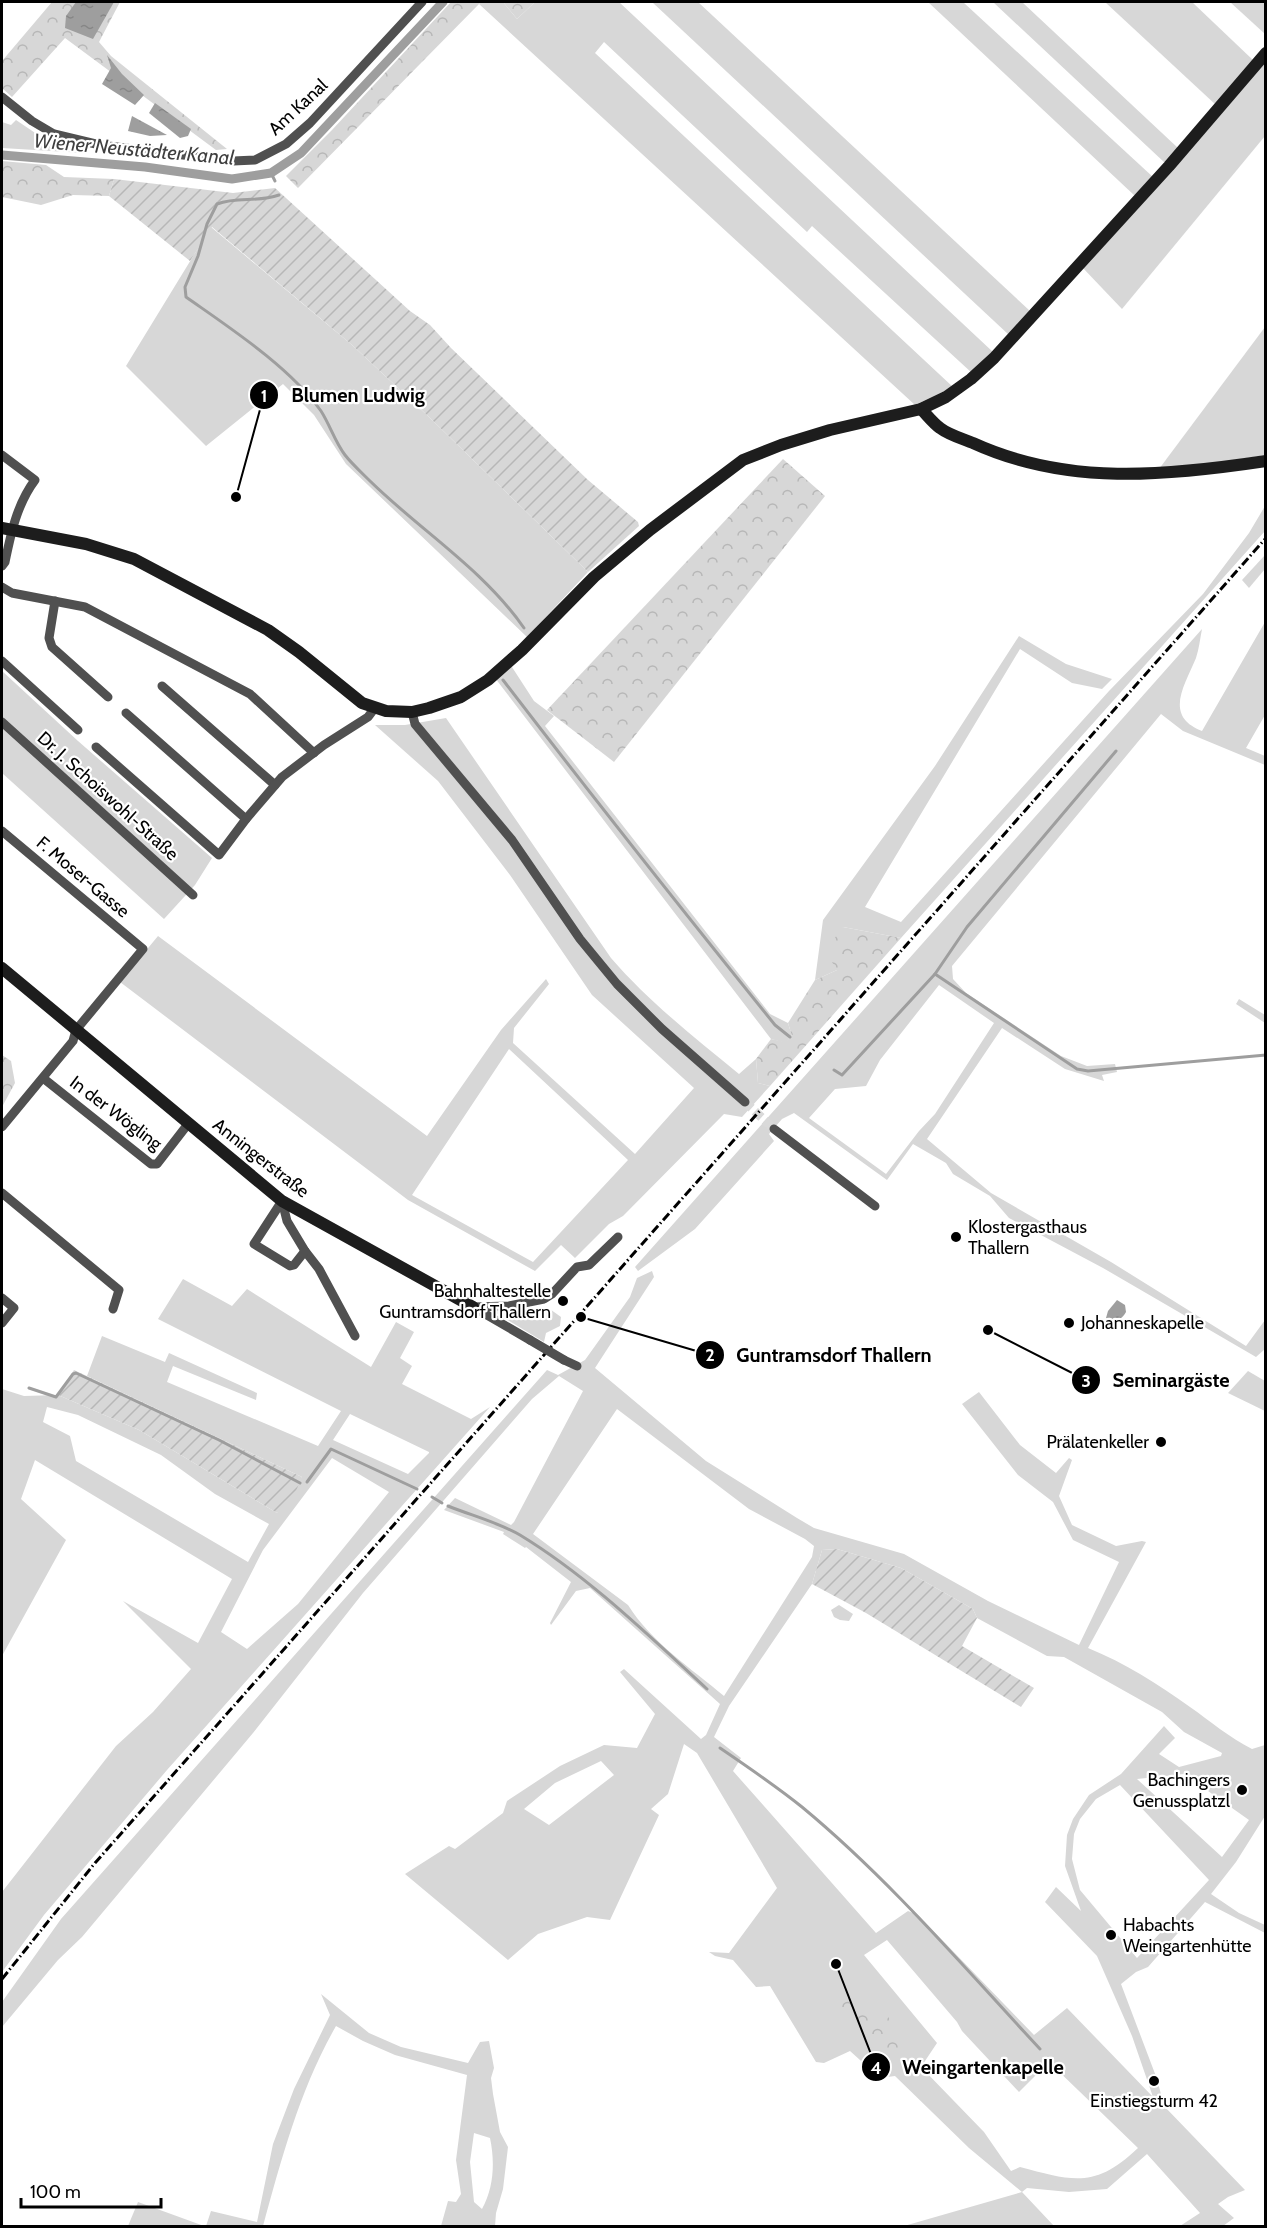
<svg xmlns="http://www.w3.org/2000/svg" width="1267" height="2228" font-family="Cabin,sans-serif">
  <defs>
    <pattern id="forest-crowns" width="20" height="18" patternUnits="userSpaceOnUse" patternTransform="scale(1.5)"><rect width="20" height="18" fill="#d7d7d7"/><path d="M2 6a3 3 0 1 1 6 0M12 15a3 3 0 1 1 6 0" fill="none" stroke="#b7b7b7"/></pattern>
    <pattern id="garden-furrows" width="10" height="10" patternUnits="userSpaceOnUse" patternTransform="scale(1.5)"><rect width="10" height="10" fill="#d7d7d7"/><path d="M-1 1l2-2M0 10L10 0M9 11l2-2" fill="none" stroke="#b7b7b7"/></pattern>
    <pattern id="water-ripples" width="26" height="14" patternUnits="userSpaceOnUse" patternTransform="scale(1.5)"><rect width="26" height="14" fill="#9e9e9e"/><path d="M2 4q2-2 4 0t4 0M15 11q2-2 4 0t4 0" fill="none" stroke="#868686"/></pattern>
  </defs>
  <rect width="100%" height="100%" fill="#fff"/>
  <g fill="#d7d7d7" fill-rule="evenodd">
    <polygon points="481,2 503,2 517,19 535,2 619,2 993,352 972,373 812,226 807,232 604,42 595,53 953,387 915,405 479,4"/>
    <polygon points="652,2 698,2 1030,311 1009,335"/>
    <polygon points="928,2 963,2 1153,177 1135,196"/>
    <polygon points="993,2 1022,2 1178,148 1165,163"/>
    <polygon points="1105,2 1192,2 1254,61 1216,105"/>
    <polygon points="1230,2 1265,2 1265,34"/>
    <polygon points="1265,61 1265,136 1122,309 1082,267"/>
    <polygon points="16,120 50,143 84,146 84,153 2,148 2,122 11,125"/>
    <polygon points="211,227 352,345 429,417 588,572 527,637 346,464 314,415 283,384 206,446 126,366"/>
    <polygon points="1265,327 1265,455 1191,467 1159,469"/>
    <polygon points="1265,506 1265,531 901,938 843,927 837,970 815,980 823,920 935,766 1019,636 1066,664 1112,679 1102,689 1072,683 1020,649 865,907 901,922 1109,691 1203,594 1249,533"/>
    <polygon points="1265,555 1265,569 1249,588 1242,580"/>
    <path d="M1265,622V715L1246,748L1265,756V765L1183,731L1161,714L952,966L953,979L966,993L1061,1056L1087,1066L1115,1064L1117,1072L1102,1075L1104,1081L1065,1069L1002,1028L927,1139L991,1193L1111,1262L1246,1346L1265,1320V1349L1256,1357L1103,1268L1009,1218L990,1196L953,1174L946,1163L913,1144L887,1180L794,1113L782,1119L769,1134L774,1141L695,1229L638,1271L635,1267L1202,629C1200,639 1199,649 1196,658C1185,685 1163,716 1202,731ZM939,985L994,1023L935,1114L919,1131L886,1174L809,1118L835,1089L866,1086L880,1060Z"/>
    <polygon points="510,664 534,701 554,716 545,726 770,1014 788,1023 792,1036 786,1043 771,1039 495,678"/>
    <polygon points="2,671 78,741 212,858 195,885 164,919 2,773"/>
    <path d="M446,718L611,958C649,1002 694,1037 739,1074L756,1059L758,1083L770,1086L742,1117L724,1114L623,1216L609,1224L575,1258L561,1245L535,1271L408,1200L120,982L158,936L427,1136L501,1030L546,979L549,984L514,1028L513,1043L635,1154L694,1088L592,995L510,875L438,781L375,725H405ZM509,1049L628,1160L533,1262L412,1195Z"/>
    <polygon points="1239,999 1265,1015 1265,1023 1236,1004"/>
    <path d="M652,1271L654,1277L595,1368L706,1461L797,1518L814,1528L904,1554L988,1601L1079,1645L1119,1562L1073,1540L1053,1502L1018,1475L962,1404L979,1392L1020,1445L1056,1473L1069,1458L1072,1460L1059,1496L1072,1525L1116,1546L1142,1541L1146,1542L1088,1648C1125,1663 1158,1684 1190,1707C1210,1721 1230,1738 1252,1749L1265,1745V1816L1236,1862L1211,1894L1239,1913L1265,1925V1933L1205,1902L1148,1967L1136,1972L1121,1984L1157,2079L1164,2106L1245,2190L1228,2197L1218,2204L1234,2218L1223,2226H1180L1200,2213L1147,2154L1107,2189L1069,2192L1027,2188L1022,2192L1054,2226H904L1022,2192L969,2148L895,2076L880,2078L850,2051L824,2063L816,2062L770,1986L756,1987L733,1960L715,1956L709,1952L729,1953L777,1888L697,1753L684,1744L668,1794L651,1809L659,1815L610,1920L587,1917L538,1934L508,1960L405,1874L449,1846L455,1849L503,1813L507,1801L560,1766L604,1745L637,1748L655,1714L620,1672L624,1669L701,1739L706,1735L720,1704L590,1588L576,1591L551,1625L550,1623L571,1582L526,1547L525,1548L503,1534L504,1532L444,1510L455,1498L511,1525L514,1522L583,1391L559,1376L532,1399L363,1593L253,1733L82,1937L58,1960L2,2027V2002L61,1919L547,1370L558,1375L585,1360L630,1297L637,1278ZM617,1409L749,1509L805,1539L814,1546L812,1557L724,1696C692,1669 651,1642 628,1605L533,1534ZM837,1549L901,1568L973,1609L977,1618L1047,1656L1064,1657L1162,1712L1184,1732L1222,1753L1221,1756L1179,1767L1159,1754L1175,1738L1164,1726L1121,1774L1089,1795L1073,1819L1067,1835L1065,1866L1081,1911L1056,1887L1045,1902L1097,1956L1132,2036L1153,2097L1067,2008L1034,2035L918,1915L908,1911L876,1933L733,1771L741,1758L714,1737L729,1706L812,1584L822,1550ZM601,1761L614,1775L549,1825L524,1809L555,1783ZM1184,1774L1249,1820L1222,1857L1137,1779ZM1120,1785L1209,1880L1137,1958L1080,1890L1072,1859L1074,1834L1080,1819L1096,1799ZM887,1940L957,2022L962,2031L1019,2092L1049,2062L1138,2148C1095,2189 1073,2181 1020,2167L1011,2171L984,2132L921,2067L937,2043L864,1955Z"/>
    <path d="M183,1279L232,1306L247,1289L371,1367L396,1322L414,1332L400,1358L412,1366L402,1384L471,1419L490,1407L167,1770L44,1915L2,1972V1892L116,1746L153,1712L191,1669L123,1601L198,1643L232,1579L35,1460L21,1499L66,1540L2,1656V1389L24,1396L58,1395L139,1430L277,1513L302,1477L87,1376L102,1336L165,1362L169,1353L257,1393L256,1400L173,1366L167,1382L318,1446L341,1411L158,1319ZM47,1407L78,1415L161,1455L215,1494L269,1524L248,1562L76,1461L70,1436L43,1422ZM350,1414L429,1452V1453L408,1474L333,1440ZM332,1458L389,1492L298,1604L247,1649L221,1632L263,1550Z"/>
    <path d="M547,1307L561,1317L560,1326L546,1333L544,1342L491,1310C500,1310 505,1315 514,1317C524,1320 538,1311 547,1307Z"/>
    <polygon points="1248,1371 1265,1381 1265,1411 1228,1393"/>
    <polygon points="839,1605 853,1614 849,1621 840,1620 834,1617 831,1610"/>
    <path d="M321,1994L369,2033L401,2047L468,2063L480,2042L489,2041L494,2068L491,2078L493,2094L500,2132L508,2147L503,2189L496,2213L495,2226H441L448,2201L456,2202L461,2194L456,2160L467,2075L395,2055L363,2041L336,2026C300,2089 282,2157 263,2226H206L211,2211L257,2222L273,2144L294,2089L330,2015ZM474,2133L490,2138C495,2162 494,2187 482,2209L474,2202L470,2162Z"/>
    <polygon points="138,2202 204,2226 128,2226"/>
  </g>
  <g fill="url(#forest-crowns)">
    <polygon points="52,2 120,2 99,42 111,56 227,149 216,150 65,38 12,97 2,88 2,61"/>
    <polygon points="451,2 481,2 298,188 286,176 332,130"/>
    <polygon points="503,2 535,2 517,19"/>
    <polygon points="2,161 46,165 64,177 114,179 109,196 73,195 41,205 2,197"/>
    <polygon points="783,459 825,496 614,762 547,710"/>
    <polygon points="843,927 901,938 770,1086 758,1083 756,1059 771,1039 786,1042 792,1036 788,1023 815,980 837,970 825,951"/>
    <polygon points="2,1055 11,1061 15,1083 2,1107"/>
    <polygon points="842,1990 868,2013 885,2011 908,2053 895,2063 859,2030 834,1999"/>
  </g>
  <g fill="url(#garden-furrows)">
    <polygon points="114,179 233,193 275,188 410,311 430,325 451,348 588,480 638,522 639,526 588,572 429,417 352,345 212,227 190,261 109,196"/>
    <polygon points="74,1370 302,1477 292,1500 277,1513 139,1430 58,1395"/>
    <polygon points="837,1549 901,1568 973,1609 977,1618 962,1646 1034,1688 1021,1707 866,1613 812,1584 822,1550"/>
  </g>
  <g fill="url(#water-ripples)">
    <polygon points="76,2 114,2 93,39 65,28 66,16"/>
    <polygon points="107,55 122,74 144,95 135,105 102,84 111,68"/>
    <polygon points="155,103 191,129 188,136 180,138 149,113"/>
    <polygon points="132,116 167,135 150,136 128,131"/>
    <path d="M1117,1300L1125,1305L1126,1312C1122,1319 1116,1323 1108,1320L1106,1318L1108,1311Z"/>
  </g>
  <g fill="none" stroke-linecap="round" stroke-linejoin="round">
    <g stroke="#9e9e9e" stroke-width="3">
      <polyline points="271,173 275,181"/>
      <path d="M279,195C256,203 238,196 217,204L207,224L198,256L185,287L186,297C230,328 290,367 321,411C330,425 335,442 345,455C352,464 362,473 370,481C421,531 483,569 524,628"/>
      <path d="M503,680C592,796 683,911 775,1025L790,1037"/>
      <polyline points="935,974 1077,1069 1088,1071 1266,1055"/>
      <polyline points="834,1070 842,1075 935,974 967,927 1116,751"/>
      <polyline points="29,1388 56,1397 73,1374 76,1373 219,1440 300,1483"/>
      <polyline points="307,1482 331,1449 417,1489"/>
      <polyline points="432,1497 442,1503"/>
      <path d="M448,1506C470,1515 500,1523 520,1535C589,1577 648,1635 707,1689"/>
      <path d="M720,1748C748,1767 776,1786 802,1807C889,1879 963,1966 1040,2049"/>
    </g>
    <polyline stroke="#9e9e9e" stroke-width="9" points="2,155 145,167 232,179 271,173 301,153 443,2"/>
    <polyline stroke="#d9d9d9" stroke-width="9" stroke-dasharray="9 4.5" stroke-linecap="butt" points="745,1102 774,1129"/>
    <g stroke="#505050" stroke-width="9">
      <polyline points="2,97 32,121 54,134 100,145 233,161 255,160 286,144 310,123 422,2"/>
      <path d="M2,455L35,480C17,504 11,533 5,562L2,566"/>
      <polyline points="2,587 12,593 85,607 250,694 314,753"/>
      <polyline points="55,601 49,638 52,647 108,697"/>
      <polyline points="2,661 78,730"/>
      <polyline points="162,686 275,785"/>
      <polyline points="412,712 415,724 512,840 580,939 617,984 662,1029 745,1102"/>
      <polyline points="126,713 246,819"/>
      <polyline points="2,722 193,895"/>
      <polyline points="96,747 219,855 246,819 282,777 324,745 368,717 374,709"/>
      <polyline points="2,831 143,949 76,1030 73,1041 2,1127"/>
      <polyline points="43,1078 151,1164 157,1164 188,1124"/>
      <polyline points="774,1129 875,1206"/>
      <polyline points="2,1193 119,1290 113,1309"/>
      <polyline points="282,1201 287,1221 305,1251 319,1269 355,1336"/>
      <polyline points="282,1201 254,1244 290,1266 294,1265 305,1251"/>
      <polyline points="2,1298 14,1308 2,1323"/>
      <polyline points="473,1307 509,1306 544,1299 552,1294 577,1267 589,1265 618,1237"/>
      <polyline points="475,1308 530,1340"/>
      <polyline points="564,1360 577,1366"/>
    </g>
    <g stroke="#1d1d1d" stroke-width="12">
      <path d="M921,409C927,415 933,423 940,428C949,435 963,439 973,443C1067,486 1166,476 1266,461"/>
      <polyline points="2,528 86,544 134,559 268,630 299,652 362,703 386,711 412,712 429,708 461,697 488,680 522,650 594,577 650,530 743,460 781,445 830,430 921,409 946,397 971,379 994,358 1169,166 1266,53"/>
      <polyline points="2,968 282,1201 473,1307"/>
    </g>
    <polyline stroke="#000" stroke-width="3" stroke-dasharray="9 3 1.5 3" stroke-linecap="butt" points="2,1979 95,1863 1266,538"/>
    <polyline stroke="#505050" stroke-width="9" points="530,1340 564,1360"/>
  </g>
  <g fill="#000" stroke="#fff" stroke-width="2">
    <circle cx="956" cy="1237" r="6"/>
    <circle cx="563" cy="1301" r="6"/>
    <circle cx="1069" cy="1323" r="6"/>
    <circle cx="1161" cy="1442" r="6"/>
    <circle cx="1242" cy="1790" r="6"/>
    <circle cx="1111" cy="1935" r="6"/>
    <circle cx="1154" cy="2081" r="6"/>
  </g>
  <g text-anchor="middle" stroke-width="4.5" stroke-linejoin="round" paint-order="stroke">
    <g font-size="18" fill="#000" stroke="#fff">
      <text transform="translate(298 107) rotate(-43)" y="6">Am Kanal</text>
      <text transform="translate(108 796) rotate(42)" y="6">Dr. J. Schoiswohl-Straße</text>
      <text transform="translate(83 877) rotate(40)" y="6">F. Moser-Gasse</text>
      <text transform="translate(116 1113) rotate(37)" y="6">In der Wögling</text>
      <text transform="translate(261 1158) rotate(38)" y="6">Anningerstraße</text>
    </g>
    <g font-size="18" fill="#000" stroke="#fff" text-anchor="start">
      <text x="968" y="1233">Klostergasthaus<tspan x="968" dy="21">Thallern</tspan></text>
      <text x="551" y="1297" text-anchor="end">Bahnhaltestelle<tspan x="551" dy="21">Guntramsdorf Thallern</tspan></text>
      <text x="1081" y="1329">Johanneskapelle</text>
      <text x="1149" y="1448" text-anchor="end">Prälatenkeller</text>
      <text x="1230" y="1786" text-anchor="end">Bachingers<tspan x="1230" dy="21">Genussplatzl</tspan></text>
      <text x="1123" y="1931">Habachts<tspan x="1123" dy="21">Weingartenhütte</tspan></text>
      <text x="1154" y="2107" text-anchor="middle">Einstiegsturm 42</text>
    </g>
    <g font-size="20" font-style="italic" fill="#3f3f3f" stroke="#fff">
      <text transform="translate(134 149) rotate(5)" y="7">Wiener Neustädter Kanal</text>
    </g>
  </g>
  <path fill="none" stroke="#000" stroke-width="2" d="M236 497L264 395M581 1317L710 1355M988 1330L1086 1380M836 1964L876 2067"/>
  <g fill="#000" stroke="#fff" stroke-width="2">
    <circle cx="236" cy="497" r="6"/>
    <circle cx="581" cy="1317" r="6"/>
    <circle cx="988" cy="1330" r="6"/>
    <circle cx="836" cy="1964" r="6"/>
    <circle cx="264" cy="395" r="15"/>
    <circle cx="710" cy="1355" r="15"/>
    <circle cx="1086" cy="1380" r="15"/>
    <circle cx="876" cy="2067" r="15"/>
  </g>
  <g font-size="18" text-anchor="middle" font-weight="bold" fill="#fff">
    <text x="264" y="402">1</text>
    <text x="710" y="1361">2</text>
    <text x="1086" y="1387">3</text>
    <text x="876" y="2074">4</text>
  </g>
  <g font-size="20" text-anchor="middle" font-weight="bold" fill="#000" stroke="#fff" stroke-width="4.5" stroke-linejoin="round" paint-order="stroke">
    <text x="358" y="402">Blumen Ludwig</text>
    <text x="834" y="1362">Guntramsdorf Thallern</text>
    <text x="1171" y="1387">Seminargäste</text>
    <text x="983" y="2074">Weingartenkapelle</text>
  </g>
  <rect width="1267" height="2228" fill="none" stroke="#000000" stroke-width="6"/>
  <path d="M21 2198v9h140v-9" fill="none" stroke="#000000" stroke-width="3"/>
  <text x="30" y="2198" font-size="18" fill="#000000" stroke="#ffffff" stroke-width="4.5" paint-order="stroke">100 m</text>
</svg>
